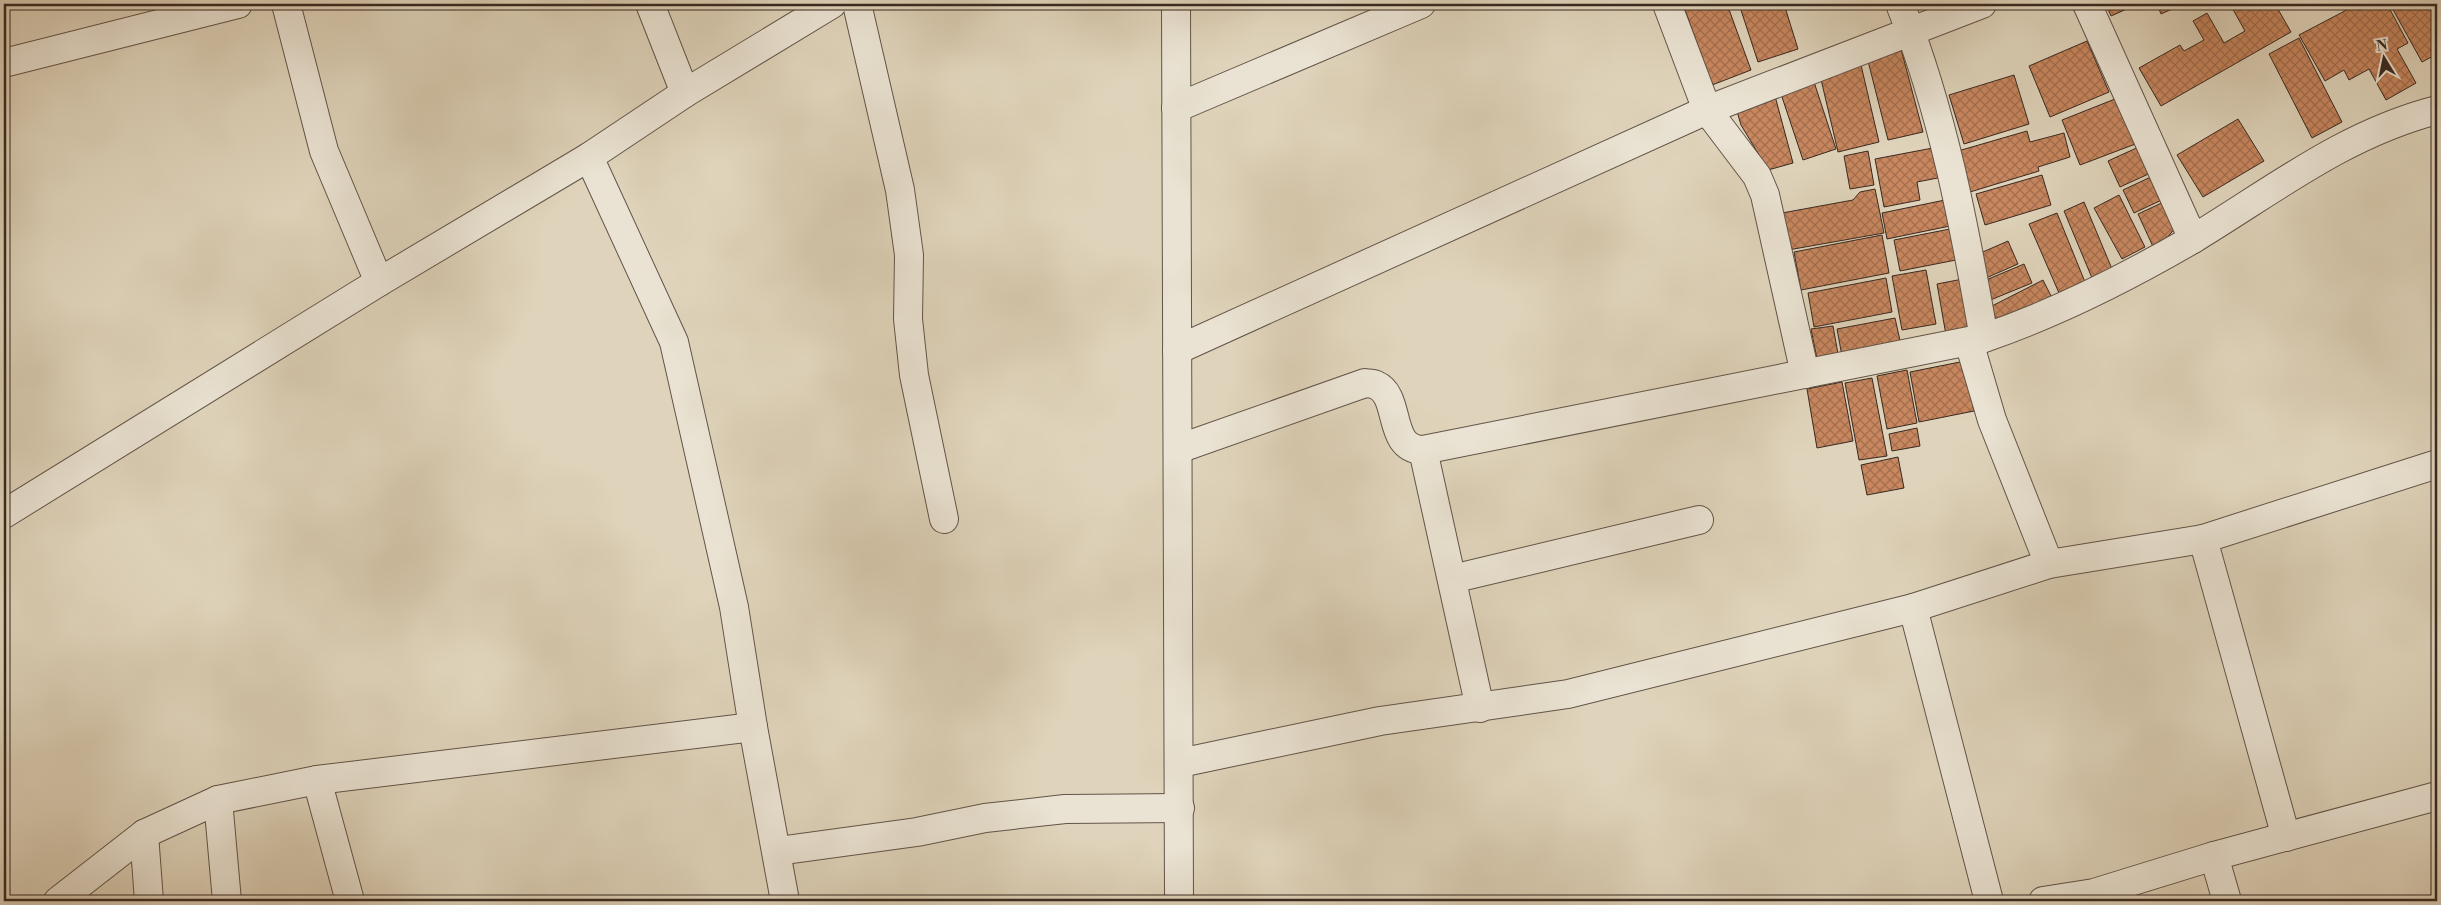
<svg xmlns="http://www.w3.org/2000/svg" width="2441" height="905" font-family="'Libre Bodoni',serif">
  <defs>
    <pattern id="building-cross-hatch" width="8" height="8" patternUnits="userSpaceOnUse" patternTransform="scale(1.25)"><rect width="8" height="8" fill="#c8875f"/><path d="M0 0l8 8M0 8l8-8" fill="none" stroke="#a36e4e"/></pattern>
  </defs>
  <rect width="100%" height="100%" fill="#dfd4bb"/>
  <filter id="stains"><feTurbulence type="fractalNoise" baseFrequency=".004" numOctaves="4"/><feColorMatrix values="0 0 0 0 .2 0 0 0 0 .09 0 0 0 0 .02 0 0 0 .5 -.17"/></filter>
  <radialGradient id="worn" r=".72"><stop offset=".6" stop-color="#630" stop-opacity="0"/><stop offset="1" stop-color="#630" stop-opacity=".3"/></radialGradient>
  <g fill="url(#building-cross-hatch)" stroke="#392921">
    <polygon points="1693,4 1727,4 1751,70 1712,85 1684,7"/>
    <polygon points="1739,4 1784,4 1798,49 1758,62"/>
    <polygon points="1922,4 1941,4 1925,11"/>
    <polygon points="2106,4 2138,4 2111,16"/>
    <polygon points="2157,4 2183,4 2161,14"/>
    <polygon points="2230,4 2275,4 2291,32 2161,106 2139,68 2180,45 2184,51 2204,40 2193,21 2207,13 2224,43 2245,31"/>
    <polygon points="2358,4 2387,4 2408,43 2397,49 2416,83 2386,100 2369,69 2349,80 2344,70 2325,81 2299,35"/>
    <polygon points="2396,4 2437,4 2437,54 2422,62 2391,6"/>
    <polygon points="2299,38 2342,122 2312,138 2269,54"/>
    <polygon points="2087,41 2109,92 2050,117 2029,66"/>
    <polygon points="1901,49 1923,132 1888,140 1867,57"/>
    <polygon points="1861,65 1879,142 1838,152 1820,75"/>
    <polygon points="2014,75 2029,124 1964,144 1949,95"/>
    <polygon points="1814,82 1836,149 1803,160 1781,94"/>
    <polygon points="1775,96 1793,163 1768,170 1741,125 1736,108"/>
    <polygon points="2120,97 2138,143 2080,165 2062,120"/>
    <polygon points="2238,119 2264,161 2203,197 2177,155"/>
    <polygon points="2027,131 2030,142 2064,133 2070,157 2038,167 2039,171 1970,192 1958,151"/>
    <polygon points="2143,145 2155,171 2120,187 2108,161"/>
    <polygon points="1938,147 1943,177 1917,182 1920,200 1884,207 1875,159"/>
    <polygon points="1868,151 1874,185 1850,189 1844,156"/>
    <polygon points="2042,175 2051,205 1985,225 1976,194"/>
    <polygon points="2155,175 2166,198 2134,213 2123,190"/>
    <polygon points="1875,189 1884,233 1788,250 1782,213 1853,200 1860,192"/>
    <polygon points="2119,195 2145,247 2122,259 2094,208"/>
    <polygon points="1945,200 1950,226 1887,239 1882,213"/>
    <polygon points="2168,200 2179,224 2155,251 2138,214"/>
    <polygon points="2084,202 2112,269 2092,278 2064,211"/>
    <polygon points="2057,213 2085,282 2059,293 2029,224"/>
    <polygon points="1950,229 1956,260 1900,271 1894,240"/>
    <polygon points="1882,235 1889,273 1801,290 1794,252"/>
    <polygon points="2008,241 2018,264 1986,278 1976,255"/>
    <polygon points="2024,264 2032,283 1988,301 1986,280"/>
    <polygon points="1926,270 1936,324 1902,330 1892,276"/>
    <polygon points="1886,278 1892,312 1814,327 1808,293"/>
    <polygon points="1968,278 1977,329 1946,335 1937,284"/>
    <polygon points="2043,280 2051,296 1998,323 1990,307"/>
    <polygon points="1895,318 1901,345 1842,356 1837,329"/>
    <polygon points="1833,326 1838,354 1817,359 1811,329"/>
    <polygon points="1965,361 1974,411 1919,422 1910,372"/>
    <polygon points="1907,370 1917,423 1887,429 1877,376"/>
    <polygon points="1872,378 1887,456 1859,460 1845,383"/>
    <polygon points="1842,382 1853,441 1817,448 1807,389"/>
    <polygon points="1917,428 1920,446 1892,451 1889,434"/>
    <polygon points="1898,457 1904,488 1867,495 1861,465"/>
  </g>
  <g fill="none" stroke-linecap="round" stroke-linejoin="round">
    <defs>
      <g id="minor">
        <polyline points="286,4 324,151 379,282"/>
        <polyline points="650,4 685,93"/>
        <polyline points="857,4 900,190 909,255 908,319 914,375 944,519"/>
        <polyline points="1176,4 1179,901"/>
        <polyline points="1667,4 1707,110 1757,176 1765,195 1805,374"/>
        <path d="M1900,4C1943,112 1964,224 1984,338"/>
        <polyline points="2087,4 2193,239"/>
        <polyline points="4,63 238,4"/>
        <polyline points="1176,108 1421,4"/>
        <polyline points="589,157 674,342 734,607 753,727 785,901"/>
        <polyline points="1969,342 1992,420 2049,564"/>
        <polyline points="1177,350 1707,110 1982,4"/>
        <path d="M1178,449L1365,383C1368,384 1373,383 1376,385C1402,396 1386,449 1423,450L1984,338C2057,313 2126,278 2193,239C2274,190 2344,134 2437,110"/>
        <polyline points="1423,450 1480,708"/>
        <polyline points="2203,539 2286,837"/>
        <polyline points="1452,579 1699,520"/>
        <polyline points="1913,608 1989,901"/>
        <polyline points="1180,763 1380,721 1568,694 1913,608 2049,564 2203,539 2437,464"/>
        <polyline points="317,780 350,901"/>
        <polyline points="218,800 227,901"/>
        <polyline points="144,834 149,901"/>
        <polyline points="778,851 917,832 985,818 1065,809 1180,808"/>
        <polyline points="2214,856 2227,901"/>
        <polyline points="58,901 144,834 218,800 317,780 753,727"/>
        <polyline points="2043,901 2094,893 2214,856 2437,796"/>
      </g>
      <polyline id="tertiary" points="4,514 379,282 589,157 685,93 832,4"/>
    </defs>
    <use href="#minor" stroke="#625448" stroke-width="30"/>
    <use href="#tertiary" stroke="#625448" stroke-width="30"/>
    <use href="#minor" stroke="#eae3d3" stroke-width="28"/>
    <use href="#tertiary" stroke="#eae3d3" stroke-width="28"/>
  </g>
  <rect width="2441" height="905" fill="none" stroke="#dfd4bb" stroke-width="20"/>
  <rect x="5" y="5" width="2431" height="895" fill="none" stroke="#392921" stroke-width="2.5"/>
  <rect x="10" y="10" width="2421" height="885" fill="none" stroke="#392921"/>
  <g transform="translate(2384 58) rotate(350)" stroke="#eae3d3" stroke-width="4" paint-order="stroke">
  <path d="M0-4L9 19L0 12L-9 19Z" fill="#392921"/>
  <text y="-8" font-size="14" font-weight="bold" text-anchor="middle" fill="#392921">N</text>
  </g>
  <rect width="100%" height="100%" filter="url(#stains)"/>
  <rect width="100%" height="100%" fill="url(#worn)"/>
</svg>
